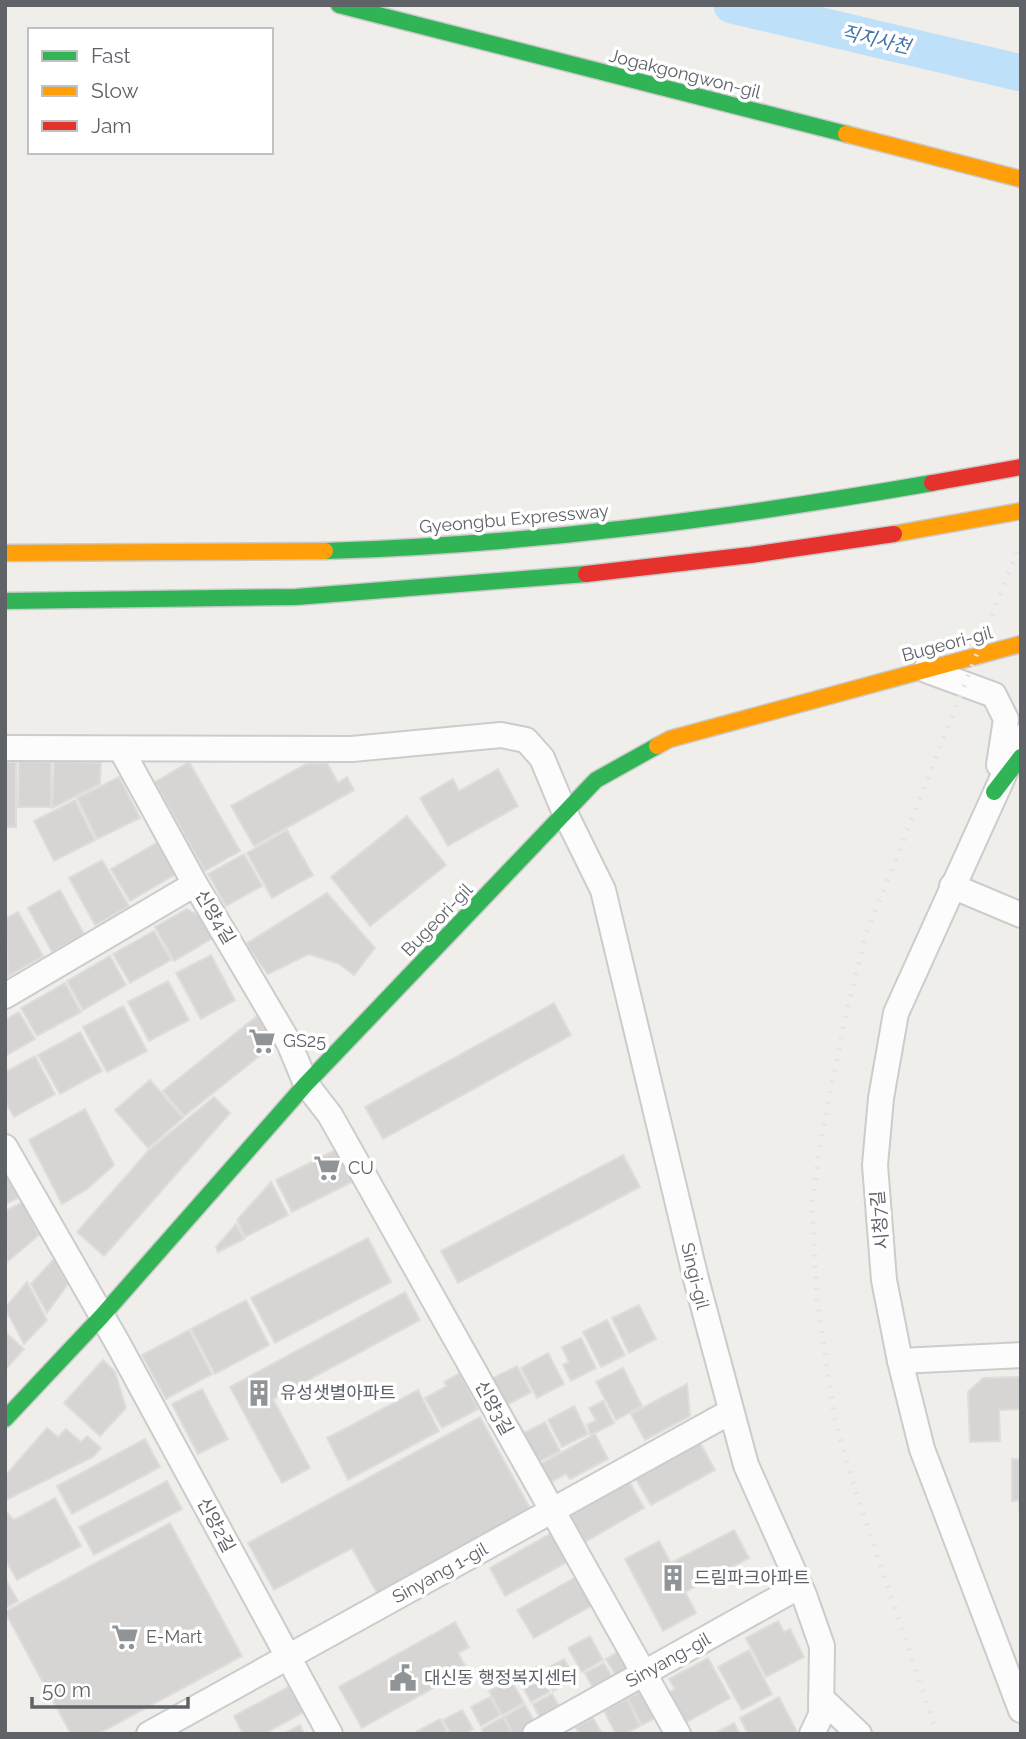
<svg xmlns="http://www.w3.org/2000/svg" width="1026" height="1739" font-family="Raleway,'Noto Sans KR',sans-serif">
  <rect width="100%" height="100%" fill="#efeeea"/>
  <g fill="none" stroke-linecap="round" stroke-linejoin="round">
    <polyline stroke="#bfe0f9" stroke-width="37" points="732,5 1021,73"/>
  </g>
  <g fill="#d6d5d3" stroke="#deddd9" stroke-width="2">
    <polygon points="19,761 51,762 51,807 18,807"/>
    <polygon points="54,761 101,763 100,784 52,808"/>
    <rect x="5" y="762" width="11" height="65"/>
    <polygon points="189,762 240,851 205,871 155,782"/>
    <polygon points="327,763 338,783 347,777 354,790 254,846 231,806 306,764"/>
    <polygon points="498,769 518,806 448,846 420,798 453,779 459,791"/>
    <polygon points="119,777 140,818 97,839 77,798"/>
    <polygon points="75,800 95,840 54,861 34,821"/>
    <polygon points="407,816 446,865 370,926 331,877"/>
    <polygon points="287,830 313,875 272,898 247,853"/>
    <polygon points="158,842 176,874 130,901 111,869"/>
    <polygon points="244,854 262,886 226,906 208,874"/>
    <polygon points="102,860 129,906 95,925 69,878"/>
    <polygon points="60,890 84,934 52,952 28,908"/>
    <polygon points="327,893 375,948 354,975 339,964 309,954 268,974 246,944"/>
    <polygon points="187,909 201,917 213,938 174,961 155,927"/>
    <polygon points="18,912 43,956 8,976 5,919"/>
    <polygon points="154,931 171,960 130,983 113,954"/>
    <polygon points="211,955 235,1000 201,1019 176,973"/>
    <polygon points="110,956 126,985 83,1010 67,981"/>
    <polygon points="168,981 189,1020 149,1041 128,1002"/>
    <polygon points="65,983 81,1012 37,1036 21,1008"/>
    <polygon points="554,1003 571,1035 383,1139 365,1107"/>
    <polygon points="123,1006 147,1051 107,1072 83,1027"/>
    <polygon points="19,1012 35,1039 5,1056 5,1020"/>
    <polygon points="257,1016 277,1042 184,1116 163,1091"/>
    <polygon points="80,1032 102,1071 60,1094 38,1055"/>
    <polygon points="35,1056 55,1094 14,1117 5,1101 5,1072"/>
    <polygon points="150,1080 183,1118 148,1148 115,1110"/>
    <polygon points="214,1097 230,1113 104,1256 77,1232 149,1150"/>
    <polygon points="85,1109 114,1165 87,1189 62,1204 29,1140"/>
    <polygon points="339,1148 356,1180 292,1212 276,1180"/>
    <polygon points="623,1155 640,1187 458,1283 441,1251"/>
    <polygon points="5,1168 20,1197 5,1204"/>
    <polygon points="271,1182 288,1215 245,1237 237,1220"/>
    <polygon points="23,1202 39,1235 7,1262 5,1211"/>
    <polygon points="236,1224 244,1239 218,1252 216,1247"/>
    <polygon points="368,1238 391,1282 275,1343 251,1298"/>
    <polygon points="54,1259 68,1284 47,1313 31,1284"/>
    <polygon points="27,1282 47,1320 24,1344 5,1308"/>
    <polygon points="405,1292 420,1320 273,1399 310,1468 282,1483 230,1387"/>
    <polygon points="246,1300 269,1345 215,1374 191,1329"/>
    <polygon points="639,1305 656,1339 629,1353 612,1318"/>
    <polygon points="607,1320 625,1355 601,1367 583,1332"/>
    <polygon points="189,1330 212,1374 166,1399 142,1355"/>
    <polygon points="5,1332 24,1349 5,1370"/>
    <polygon points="581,1338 596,1368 571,1381 563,1365 569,1362 562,1347"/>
    <polygon points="548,1353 564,1384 537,1398 521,1368"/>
    <polygon points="103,1360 115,1372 126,1408 100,1436 64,1403"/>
    <polygon points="517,1366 531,1392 503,1407 489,1380"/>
    <polygon points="623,1368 642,1406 616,1420 596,1382"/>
    <polygon points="460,1373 478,1409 442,1428 425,1398 447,1386 444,1382"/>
    <polygon points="1021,1377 1021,1409 999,1410 1000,1441 970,1442 968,1392 983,1378"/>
    <polygon points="687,1384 690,1416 645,1440 631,1414"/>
    <polygon points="202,1389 228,1439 198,1454 172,1404"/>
    <polygon points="418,1390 439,1431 348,1480 327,1438"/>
    <polygon points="603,1401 614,1423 591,1435 587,1425 596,1420 589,1408"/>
    <polygon points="574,1406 588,1434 562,1447 548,1420"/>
    <polygon points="480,1417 531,1510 377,1593 352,1548 274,1590 248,1543"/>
    <polygon points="545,1422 560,1451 537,1463 522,1434"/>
    <polygon points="47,1428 58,1437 66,1429 81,1442 87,1436 101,1448 93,1457 6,1500 5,1476"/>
    <polygon points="595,1434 608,1459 570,1479 566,1474 551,1482 541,1464"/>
    <polygon points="145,1439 160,1467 72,1514 57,1486"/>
    <polygon points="698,1439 715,1470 651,1505 633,1474"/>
    <polygon points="1012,1459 1021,1459 1021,1537 1019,1500 1012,1501"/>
    <polygon points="627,1478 644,1508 585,1542 567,1512"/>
    <polygon points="167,1481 182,1509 94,1555 79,1527"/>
    <polygon points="55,1498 81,1546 17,1580 5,1559 5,1511 14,1520"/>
    <polygon points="170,1523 242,1656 98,1734 71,1734 5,1612"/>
    <polygon points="734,1530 749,1558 685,1592 696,1613 663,1631 625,1559 659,1541 671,1563"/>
    <polygon points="555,1531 571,1560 505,1596 490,1568"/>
    <polygon points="576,1577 593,1605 534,1638 517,1610"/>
    <polygon points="5,1578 18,1601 5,1608"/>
    <polygon points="778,1621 784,1632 790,1629 804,1657 766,1677 746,1638"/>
    <polygon points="455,1622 469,1647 458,1653 467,1669 362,1728 339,1687"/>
    <polygon points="590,1636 603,1660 582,1672 568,1648"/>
    <polygon points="626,1647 634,1675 620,1683 606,1659"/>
    <polygon points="749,1650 772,1694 742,1710 718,1667"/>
    <polygon points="708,1658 730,1698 685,1723 668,1693 675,1689 669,1679"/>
    <polygon points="564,1659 575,1678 553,1691 542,1671"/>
    <polygon points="604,1663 617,1685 597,1696 585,1673"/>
    <polygon points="536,1667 549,1692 531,1702 517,1676"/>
    <polygon points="511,1680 524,1703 502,1715 489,1691"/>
    <polygon points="290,1686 304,1712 264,1734 243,1734 234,1716"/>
    <polygon points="648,1687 663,1714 642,1725 628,1699"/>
    <polygon points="552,1694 563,1714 543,1725 533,1704"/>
    <polygon points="490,1697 500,1715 481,1726 471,1707"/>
    <polygon points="779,1697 798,1734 748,1734 740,1718"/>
    <polygon points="627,1699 640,1726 625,1734 616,1734 604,1711"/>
    <polygon points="525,1705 538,1728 528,1734 513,1734 504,1717"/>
    <polygon points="462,1710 473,1729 465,1734 451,1734 443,1720"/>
    <polygon points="503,1717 512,1734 484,1734 482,1729"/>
    <polygon points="593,1718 602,1734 579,1734 576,1727"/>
    <polygon points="440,1719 448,1734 417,1734 416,1732"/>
    <polygon points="734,1723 740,1734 714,1734"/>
    <polygon points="300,1725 304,1734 283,1734"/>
  </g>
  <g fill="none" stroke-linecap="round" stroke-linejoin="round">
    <defs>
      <g id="street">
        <polyline points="926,670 994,695 1006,719 999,765"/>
        <polyline points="1021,737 896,1013 881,1098 875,1165 884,1280 900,1361 922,1449 1021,1710"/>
        <polyline points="5,748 352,749 501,735 526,740 542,758 565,813 603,890 696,1279 746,1465 804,1595 822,1646 821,1715 812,1734"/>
        <polyline points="122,751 195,884 289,1043 306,1084 330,1115 678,1734"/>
        <polyline points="952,886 1021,915"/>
        <polyline points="5,996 195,884"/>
        <polyline points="5,1147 117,1342 330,1734"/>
        <polyline points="900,1361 1021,1355"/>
        <polyline points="821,1698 859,1734"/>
        <polyline points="149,1734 730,1412"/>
        <polyline points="535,1734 800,1586"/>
      </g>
      <g id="fast">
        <polyline points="339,5 846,134"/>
        <path d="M325,551C529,545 731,518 932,483"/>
        <polyline points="5,601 296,597 586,574"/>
        <polyline points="994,792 1021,757"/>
        <polyline points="5,1419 101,1317 306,1084 596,780 657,746"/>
      </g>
      <g id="slow">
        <polyline points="846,134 1021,179"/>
        <polyline points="894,534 1021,511"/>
        <polyline points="5,553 325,551"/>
        <polyline points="657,746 670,739 1021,644"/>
      </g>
      <g id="jam">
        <polyline points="932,483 1021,467"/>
        <polyline points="586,574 751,555 894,534"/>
      </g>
    </defs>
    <use href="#street" stroke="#cbcccc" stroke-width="28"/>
    <use href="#fast" stroke="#cacacb" stroke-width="19"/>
    <use href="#slow" stroke="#cacacb" stroke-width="19"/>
    <use href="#jam" stroke="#cacacb" stroke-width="19"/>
    <use href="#street" stroke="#fdfcfc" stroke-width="24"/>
    <use href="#fast" stroke="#30b455" stroke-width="16"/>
    <use href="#slow" stroke="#ff9f0a" stroke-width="16"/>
    <use href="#jam" stroke="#e5322d" stroke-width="16"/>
    <polyline stroke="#e4e4e4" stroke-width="5" stroke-dasharray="2 9" stroke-linecap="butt" points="937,1734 855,1489 835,1420 817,1300 812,1204 820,1145 844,1023 867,932 1021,542"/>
  </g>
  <defs>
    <symbol id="supermarket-bare" viewBox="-9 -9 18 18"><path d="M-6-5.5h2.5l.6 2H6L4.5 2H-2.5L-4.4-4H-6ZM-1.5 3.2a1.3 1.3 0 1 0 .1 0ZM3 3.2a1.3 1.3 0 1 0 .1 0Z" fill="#919496" stroke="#fff" stroke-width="2.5" paint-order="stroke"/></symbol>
    <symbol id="building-bare" viewBox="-9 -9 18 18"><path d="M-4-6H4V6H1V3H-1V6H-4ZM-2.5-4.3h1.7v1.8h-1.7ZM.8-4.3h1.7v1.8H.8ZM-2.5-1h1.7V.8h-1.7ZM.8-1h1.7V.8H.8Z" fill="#919496" stroke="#fff" stroke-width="2.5" paint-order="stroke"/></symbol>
    <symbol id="civic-bare" viewBox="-9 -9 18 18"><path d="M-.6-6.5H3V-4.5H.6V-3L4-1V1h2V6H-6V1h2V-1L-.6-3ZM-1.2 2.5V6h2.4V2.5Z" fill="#919496" stroke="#fff" stroke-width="2.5" paint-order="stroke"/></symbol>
  </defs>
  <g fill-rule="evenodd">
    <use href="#supermarket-bare" x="243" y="1022" width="38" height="38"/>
    <use href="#supermarket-bare" x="308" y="1149" width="38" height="38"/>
    <use href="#building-bare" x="240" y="1374" width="38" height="38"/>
    <use href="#building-bare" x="654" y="1559" width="38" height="38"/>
    <use href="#supermarket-bare" x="106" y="1618" width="38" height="38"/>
    <use href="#civic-bare" x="384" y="1659" width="38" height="38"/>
  </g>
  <g text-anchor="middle" stroke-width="7" stroke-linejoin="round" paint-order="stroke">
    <g font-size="18" fill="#5f6368" stroke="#fff">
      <text transform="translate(685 74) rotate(14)" y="6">Jogakgongwon-gil</text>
      <text transform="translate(514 519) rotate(-5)" y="6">Gyeongbu Expressway</text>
      <text transform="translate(947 644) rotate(-15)" y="6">Bugeori-gil</text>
      <text transform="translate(215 917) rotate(59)" y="6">신양4길</text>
      <text transform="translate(437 920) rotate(-46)" y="6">Bugeori-gil</text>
      <text transform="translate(880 1220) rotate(-95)" y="6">시청7길</text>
      <text transform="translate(695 1276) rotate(76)" y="6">Singi-gil</text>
      <text transform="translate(494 1408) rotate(61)" y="6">신양3길</text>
      <text transform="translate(216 1525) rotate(62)" y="6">신양2길</text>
      <text transform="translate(440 1573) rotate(-29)" y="6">Sinyang 1-gil</text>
      <text transform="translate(668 1660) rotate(-29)" y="6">Sinyang-gil</text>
    </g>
    <g font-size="18" fill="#5f6368" stroke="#fff" text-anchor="start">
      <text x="283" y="1047">GS25</text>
      <text x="348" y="1174">CU</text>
      <text x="280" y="1399">유성샛별아파트</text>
      <text x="694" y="1584">드림파크아파트</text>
      <text x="146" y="1643">E-Mart</text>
      <text x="424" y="1684">대신동 행정복지센터</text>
    </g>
    <g font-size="19" font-style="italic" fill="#4174aa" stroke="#fff">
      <text transform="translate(876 39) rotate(13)" y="7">직지사천</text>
    </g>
  </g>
  <rect width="1026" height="1739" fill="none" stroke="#5f6368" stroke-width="14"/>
  <rect x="28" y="28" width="245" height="126" fill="#ffffff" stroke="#bfc1c3" stroke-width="2"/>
  <rect x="42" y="51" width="35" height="10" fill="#30b455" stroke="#bfc1c3" stroke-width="2"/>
  <text x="91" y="63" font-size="21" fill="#5f6368">Fast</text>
  <rect x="42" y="86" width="35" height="10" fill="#ff9f0a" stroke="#bfc1c3" stroke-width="2"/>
  <text x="91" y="98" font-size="21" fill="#5f6368">Slow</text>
  <rect x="42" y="121" width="35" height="10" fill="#e5322d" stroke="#bfc1c3" stroke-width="2"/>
  <text x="91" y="133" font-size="21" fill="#5f6368">Jam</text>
  <path d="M32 1697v10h156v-10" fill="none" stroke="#5f6368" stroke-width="3.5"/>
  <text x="42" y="1697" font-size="21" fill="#5f6368" stroke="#ffffff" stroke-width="5" paint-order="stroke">50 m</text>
</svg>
